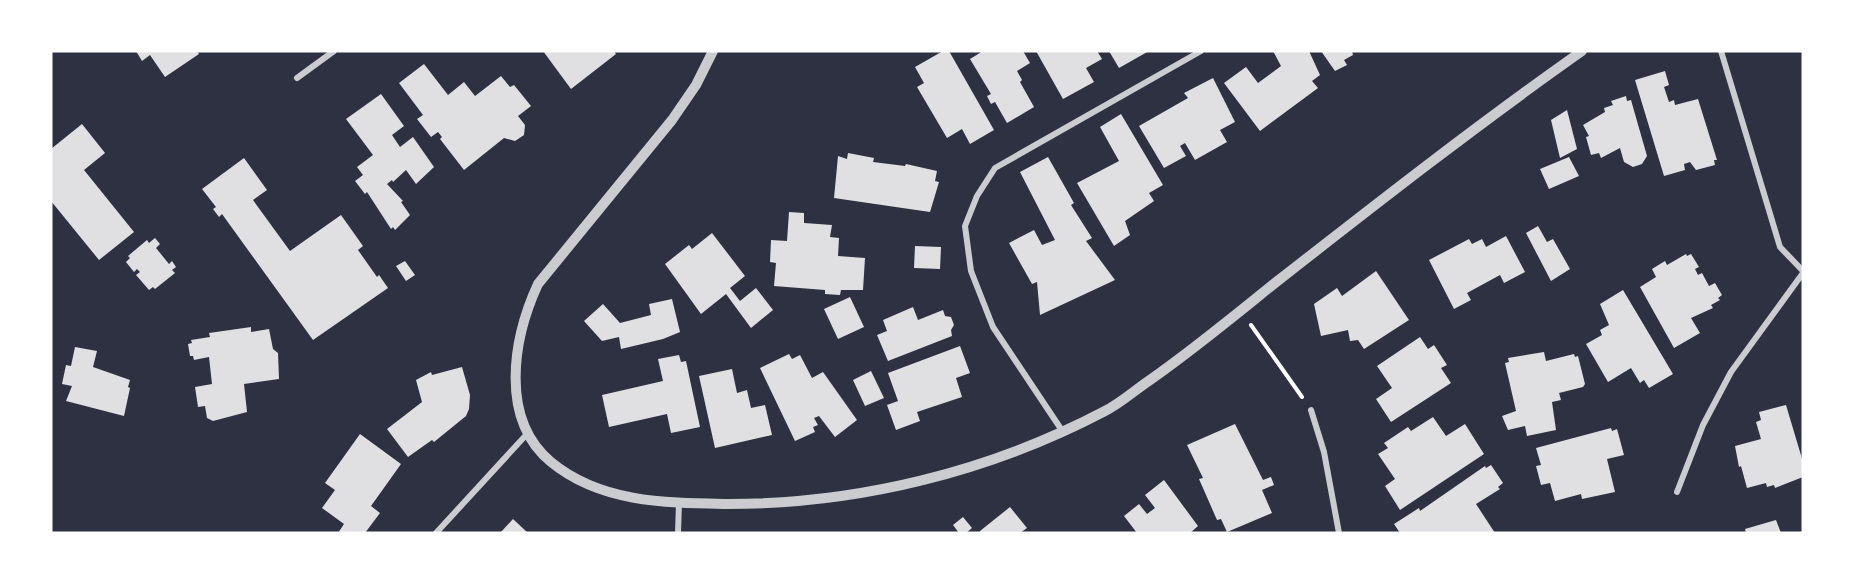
<svg xmlns="http://www.w3.org/2000/svg" width="1854" height="584" font-family="Helvetica,sans-serif">
  <rect width="100%" height="100%" fill="#2d3142"/>
  <g fill="#e0e0e3">
    <polygon points="136,51 197,51 199,54 165,77 150,55 142,61"/>
    <polygon points="543,51 614,51 616,54 571,89"/>
    <polygon points="943,51 949,51 994,130 970,144 962,129 947,138 917,87 924,83 915,67"/>
    <polygon points="983,51 1023,51 1030,63 1017,71 1022,80 1020,82 1034,107 1007,123 995,102 991,104 987,96 991,94 970,59"/>
    <polygon points="1036,51 1097,51 1102,59 1086,68 1094,82 1063,99"/>
    <polygon points="1109,51 1149,51 1119,68"/>
    <polygon points="1273,51 1309,51 1320,75 1312,81 1318,88 1260,131 1224,83 1246,67 1258,83 1281,66"/>
    <polygon points="1321,51 1352,51 1353,55 1344,60 1347,65 1335,71"/>
    <polygon points="424,64 448,95 464,82 475,96 501,76 510,87 514,85 531,106 518,116 525,125 524,135 515,141 504,138 464,170 440,139 442,137 438,132 431,137 417,119 423,115 399,83"/>
    <polygon points="1665,71 1669,85 1664,87 1669,102 1674,100 1675,105 1698,99 1717,160 1714,160 1715,165 1696,170 1690,162 1684,164 1685,170 1664,176 1635,80"/>
    <polygon points="1213,78 1235,122 1220,130 1227,142 1195,160 1185,143 1180,146 1186,156 1164,168 1139,126 1188,98 1184,93"/>
    <polygon points="381,94 404,126 392,135 400,147 413,137 434,167 416,184 406,170 393,182 392,180 387,184 403,201 401,202 410,215 395,230 393,227 391,229 367,192 365,194 355,181 363,175 357,167 373,155 346,119"/>
    <polygon points="1626,96 1627,101 1631,100 1647,156 1642,164 1633,167 1624,162 1620,148 1601,158 1599,153 1591,155 1586,137 1589,136 1583,125 1605,112 1604,108 1613,105 1611,101"/>
    <polygon points="1567,110 1577,149 1560,158 1551,120"/>
    <polygon points="1121,114 1163,185 1149,193 1154,201 1125,221 1130,235 1114,246 1077,183 1119,161 1100,127"/>
    <polygon points="82,124 105,153 84,170 134,232 99,260 51,201 51,149"/>
    <polygon points="848,153 874,158 873,162 905,166 906,164 937,171 935,181 939,182 930,212 834,198 838,156 847,159"/>
    <polygon points="1048,157 1074,203 1071,205 1092,238 1086,241 1115,280 1040,315 1037,282 1032,284 1009,243 1034,230 1042,245 1055,240 1020,172"/>
    <polygon points="1569,157 1579,176 1549,189 1540,169"/>
    <polygon points="244,158 267,190 253,200 290,251 341,215 363,246 358,250 377,277 379,275 388,288 313,340 222,214 219,217 213,209 216,207 202,189"/>
    <polygon points="789,212 804,213 804,223 832,225 830,237 839,238 838,256 865,258 863,290 841,290 840,295 825,294 825,290 774,286 776,263 770,262 771,240 787,241"/>
    <polygon points="1538,226 1547,242 1553,239 1570,269 1551,281 1526,233"/>
    <polygon points="712,233 745,276 730,288 740,301 756,288 773,310 751,328 726,294 701,314 665,264 689,245 692,249"/>
    <polygon points="1506,236 1525,272 1504,283 1500,275 1467,293 1471,300 1454,309 1429,260 1469,239 1472,244 1482,239 1486,247"/>
    <polygon points="155,238 160,244 156,248 169,264 172,261 176,267 172,270 175,273 155,289 153,287 149,290 136,275 140,272 137,269 134,272 126,262 130,258 128,256 147,240 149,243"/>
    <polygon points="915,246 941,247 940,269 914,268"/>
    <polygon points="1686,254 1687,256 1691,254 1699,267 1695,269 1698,275 1702,273 1709,286 1715,283 1722,295 1718,298 1720,300 1711,305 1713,308 1691,318 1700,333 1674,348 1640,287 1656,277 1652,269 1665,261 1667,265"/>
    <polygon points="405,261 415,275 406,281 396,266"/>
    <polygon points="1376,271 1409,320 1364,349 1358,340 1350,341 1348,330 1321,336 1314,304 1337,288 1342,296"/>
    <polygon points="1623,290 1673,374 1649,388 1644,380 1640,383 1631,368 1608,382 1586,344 1602,335 1600,330 1609,325 1600,304"/>
    <polygon points="850,297 864,327 838,339 824,309"/>
    <polygon points="672,299 680,332 663,339 621,349 619,337 602,341 584,321 603,304 620,323 651,315 649,304"/>
    <polygon points="913,307 918,320 943,310 945,316 951,317 954,325 951,330 952,336 888,361 877,335 887,331 883,320"/>
    <polygon points="251,327 251,332 269,329 273,349 278,353 279,379 244,384 247,412 213,421 207,418 205,406 198,407 195,387 212,384 209,357 194,360 193,356 190,356 188,344 192,343 191,340 210,337 209,333"/>
    <polygon points="1420,337 1428,349 1434,345 1447,365 1441,368 1451,383 1391,422 1376,399 1392,388 1377,366"/>
    <polygon points="960,346 970,373 956,378 962,397 917,412 920,421 896,430 887,405 898,401 888,373"/>
    <polygon points="75,347 97,351 93,367 130,380 128,387 130,388 124,416 66,401 72,386 62,384 66,365 71,366"/>
    <polygon points="1544,352 1546,361 1574,354 1575,357 1578,356 1585,384 1583,387 1559,393 1561,400 1552,402 1556,430 1527,436 1525,426 1508,430 1502,416 1516,411 1505,363 1509,362 1508,358"/>
    <polygon points="789,354 792,359 800,355 812,378 823,372 857,420 835,437 819,416 814,418 818,425 813,427 815,432 795,441 760,368"/>
    <polygon points="679,355 681,362 686,361 700,427 671,433 667,414 609,427 602,395 663,381 658,359"/>
    <polygon points="462,367 470,395 469,409 466,416 434,442 432,440 408,457 387,429 422,402 416,380 431,372 432,375"/>
    <polygon points="732,369 737,393 747,390 751,408 765,405 772,435 715,448 699,376"/>
    <polygon points="871,371 884,398 865,406 853,380"/>
    <polygon points="1786,405 1803,462 1803,477 1775,488 1774,485 1767,487 1766,483 1747,488 1741,466 1739,467 1735,446 1761,439 1756,422 1761,420 1759,412"/>
    <polygon points="1433,417 1446,436 1465,424 1484,454 1400,510 1385,486 1395,479 1378,454 1388,448 1384,443 1408,427 1411,431"/>
    <polygon points="1235,424 1263,480 1271,477 1274,485 1262,490 1272,513 1227,532 1221,519 1217,520 1199,479 1203,478 1187,445"/>
    <polygon points="1611,428 1612,431 1617,429 1624,455 1607,459 1615,492 1582,499 1581,494 1555,501 1550,483 1541,485 1536,466 1541,465 1536,448"/>
    <polygon points="360,434 401,464 371,506 380,513 365,533 338,533 344,524 322,508 335,490 325,483"/>
    <polygon points="1491,465 1503,483 1498,487 1500,489 1476,504 1495,533 1400,533 1394,524 1419,508 1420,511 1485,466 1486,468"/>
    <polygon points="1164,480 1198,526 1190,533 1137,533 1124,516 1139,504 1147,514 1155,508 1145,495"/>
    <polygon points="1010,507 1027,528 1020,533 981,533 980,531"/>
    <polygon points="963,517 972,528 966,533 959,533 953,525"/>
    <polygon points="513,519 528,533 500,533"/>
    <polygon points="1776,520 1781,533 1746,533 1745,529"/>
  </g>
  <g fill="none" stroke-linecap="round" stroke-linejoin="round">
    <polyline stroke="#fff" stroke-width="4" points="1251,325 1302,397"/>
    <g stroke="#caccd0" stroke-width="6">
      <polyline points="1721,51 1780,247 1803,271"/>
      <polyline points="297,78 334,51"/>
      <polyline points="1311,410 1324,452 1339,533"/>
      <polyline points="1063,432 993,327 971,271 965,226 977,196 995,168 1201,51"/>
      <polyline points="1677,492 1703,425 1731,372 1803,273"/>
      <polyline points="436,533 527,434"/>
      <polyline points="678,533 679,503"/>
    </g>
    <path stroke="#caccd0" stroke-width="10" d="M713,51L696,85L672,120L538,284C513,338 499,419 551,462C601,503 666,503 728,504C858,504 989,472 1105,411C1121,403 1135,390 1150,380C1193,350 1234,316 1275,283C1376,204 1477,125 1582,51"/>
  </g>
  <rect width="1854" height="584" fill="none" stroke="#ffffff" stroke-width="105"/>
</svg>
